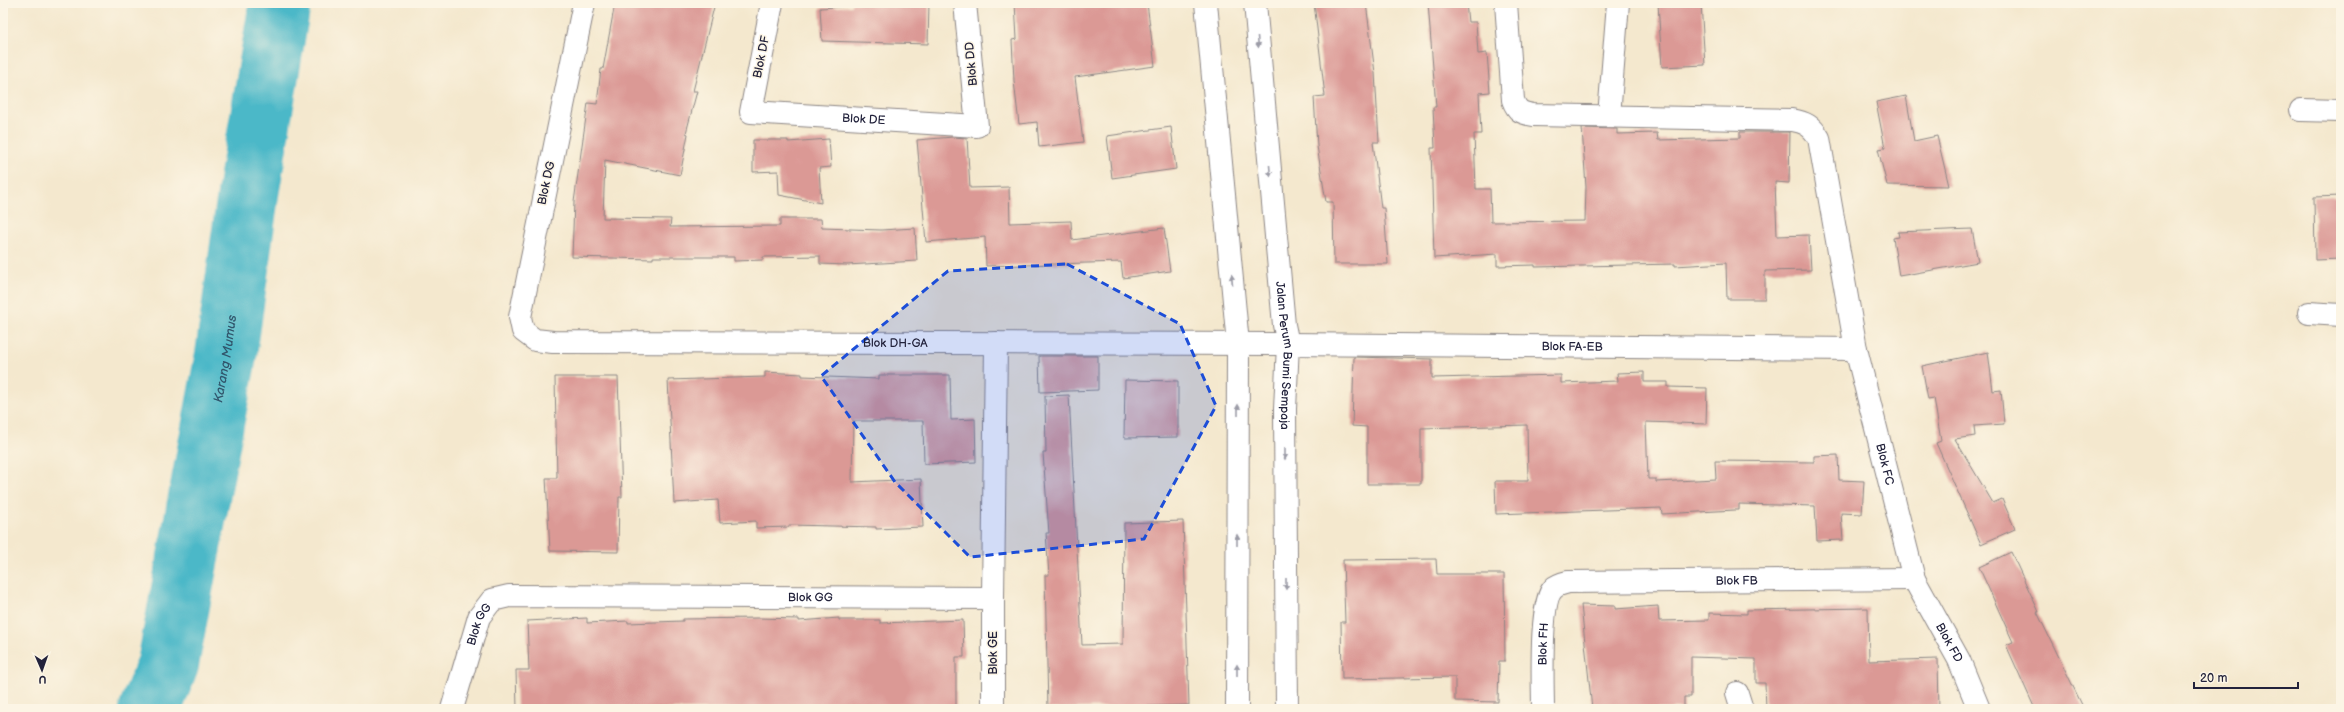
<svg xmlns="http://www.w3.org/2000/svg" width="2344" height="712" font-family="'Balsamiq Sans',sans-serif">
  <rect width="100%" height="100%" fill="#fcf5e5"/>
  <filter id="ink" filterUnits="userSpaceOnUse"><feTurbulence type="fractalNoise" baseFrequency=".025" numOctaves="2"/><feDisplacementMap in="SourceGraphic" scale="8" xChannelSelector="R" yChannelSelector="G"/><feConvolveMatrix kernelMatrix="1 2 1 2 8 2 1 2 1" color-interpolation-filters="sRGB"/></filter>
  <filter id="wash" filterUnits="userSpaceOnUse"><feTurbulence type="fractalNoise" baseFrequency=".012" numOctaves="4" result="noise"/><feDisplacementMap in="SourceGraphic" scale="16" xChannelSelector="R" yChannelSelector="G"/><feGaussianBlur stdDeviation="0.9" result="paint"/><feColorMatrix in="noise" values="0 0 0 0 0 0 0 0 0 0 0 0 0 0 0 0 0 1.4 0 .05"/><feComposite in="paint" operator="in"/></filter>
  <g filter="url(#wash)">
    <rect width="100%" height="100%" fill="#f4e8ce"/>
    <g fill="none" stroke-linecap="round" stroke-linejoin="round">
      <path stroke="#4cb8c8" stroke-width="62" id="s1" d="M150,709L168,664L202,482L226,355L248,194L280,3"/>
    </g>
    <g id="blocks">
      <g fill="#db9995">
        <polygon points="615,3 715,3 693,91 697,91 686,133 688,134 680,175 605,160 603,218 671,219 670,227 780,226 780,219 821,219 822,228 881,230 915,228 917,261 847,265 820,264 820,256 763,257 763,260 734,261 734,257 653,257 653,259 572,257 574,202 588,103 597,104 601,69 603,69"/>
        <polygon points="852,3 929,3 928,44 822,41 820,8 852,6"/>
        <polygon points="1015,3 1147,3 1155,66 1075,77 1083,142 1039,147 1037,122 1019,124 1014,81 1012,40 1017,39"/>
        <polygon points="1314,3 1366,3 1375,73 1379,142 1373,142 1381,208 1384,208 1388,264 1334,264 1333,202 1326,202 1317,146 1314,97 1325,96"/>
        <polygon points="1428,3 1466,3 1468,22 1476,22 1478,54 1487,53 1490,92 1479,93 1481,134 1474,134 1476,189 1490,189 1491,222 1585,221 1586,187 1582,128 1617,129 1617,134 1657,133 1658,140 1740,138 1740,132 1790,132 1789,183 1775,182 1777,236 1809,235 1811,270 1765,271 1765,299 1727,299 1726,263 1675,266 1675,264 1535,267 1535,265 1497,266 1497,254 1434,258 1431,148 1435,148 1433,107 1436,107"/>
        <polygon points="1658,3 1701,3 1705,65 1662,67"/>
        <polygon points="1906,96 1914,141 1937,136 1949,186 1887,185 1878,149 1885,148 1876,102"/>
        <polygon points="1171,127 1176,169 1112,178 1107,136"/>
        <polygon points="953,137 967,138 970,188 1009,187 1010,223 1071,221 1072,240 1164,228 1170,271 1123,278 1121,262 986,266 985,237 926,242 917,140"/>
        <polygon points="829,139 831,167 819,168 821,203 779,195 778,171 753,172 753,140 788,140 788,142"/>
        <polygon points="2341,196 2341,259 2315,260 2314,197"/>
        <polygon points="1972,229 1978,262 1899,276 1893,238 1899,237 1898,232"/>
        <polygon points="1988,352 1993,391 2001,390 2004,424 1974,426 1975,436 1955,439 1993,503 2002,499 2015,529 1981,544 1936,443 1941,441 1934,398 1928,399 1922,366"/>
        <polygon points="1039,356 1098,356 1098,390 1040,392"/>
        <polygon points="1354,357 1432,359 1432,378 1561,375 1561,383 1618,381 1617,373 1644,372 1644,382 1668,382 1668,387 1707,388 1706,424 1646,422 1648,479 1656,479 1656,482 1716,479 1715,461 1814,462 1814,456 1838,455 1839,480 1864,481 1862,514 1841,513 1843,540 1817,541 1815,506 1739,504 1739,510 1735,510 1662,514 1661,508 1496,514 1495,481 1528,481 1527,425 1421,428 1421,484 1367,484 1367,427 1352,426"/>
        <polygon points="765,372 802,374 802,376 879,379 879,375 950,375 951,420 975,419 976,462 924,464 923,421 853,421 852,482 921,479 923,527 876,529 876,527 789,525 789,527 756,528 756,521 720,523 718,500 674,503 668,380 765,377"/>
        <polygon points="555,377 618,377 622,497 619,497 618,552 550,551 546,478 557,478"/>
        <polygon points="1125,380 1178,381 1178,437 1124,438"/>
        <polygon points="1069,395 1082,645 1123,644 1124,523 1183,521 1189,705 1048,709 1045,575 1049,575 1046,533 1049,533 1043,453 1046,453 1045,396"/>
        <polygon points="2011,552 2039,612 2037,612 2084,709 2035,709 2006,645 2013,642 1979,567"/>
        <polygon points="1436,559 1437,574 1504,574 1505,661 1499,661 1498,702 1455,701 1455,677 1342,679 1341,622 1345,622 1343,560"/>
        <polygon points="1581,605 1615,606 1615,609 1658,606 1659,621 1709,620 1709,613 1747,614 1747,610 1868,608 1869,661 1938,659 1939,709 1875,709 1843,706 1843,709 1766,709 1765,683 1756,683 1756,659 1691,657 1691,697 1684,697 1684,709 1592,709"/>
        <polygon points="587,618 587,623 628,621 628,623 683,621 683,619 758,618 799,619 799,621 839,618 839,620 880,620 880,623 963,620 964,657 956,657 956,709 517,709 516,670 529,670 527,621"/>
      </g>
    </g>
  </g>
  <g filter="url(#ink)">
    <use href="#blocks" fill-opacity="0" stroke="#8b8584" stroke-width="1"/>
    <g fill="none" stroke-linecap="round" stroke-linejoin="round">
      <defs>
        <g id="minor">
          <path id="s2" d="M584,3L520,317L523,331L535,340L553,342L1288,344L1856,349"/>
          <path id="s3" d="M772,3L751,112L977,126L965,3"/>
          <polyline points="1206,3 1238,344 1237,709"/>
          <path id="s4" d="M1255,3L1284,325L1288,344L1285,409L1287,709"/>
          <path id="s5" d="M1506,3L1513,100C1517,111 1521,113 1533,115L1792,120C1805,122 1812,126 1819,138L1856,349L1914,579L1959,660L1979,709"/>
          <polyline points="2301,110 2341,111"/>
          <polyline points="1609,116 1618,3"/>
          <polyline points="2309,313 2341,315"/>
          <polyline points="1737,693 1742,709"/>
          <path id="s6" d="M452,709L479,617L492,600L509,596L993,598L996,343"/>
          <polyline points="993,709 993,598"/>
          <path id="s7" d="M1543,709C1543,687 1539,600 1554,588C1557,585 1564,583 1568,582L1914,579"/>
        </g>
      </defs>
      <use href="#minor" stroke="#8b8584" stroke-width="24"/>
      <use href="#minor" stroke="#fff" stroke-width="22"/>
    </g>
    <defs><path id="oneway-solid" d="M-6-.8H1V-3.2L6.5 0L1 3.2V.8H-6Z"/></defs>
    <g fill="#9c9ca7">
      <use href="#oneway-solid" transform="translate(1258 42) rotate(85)"/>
      <use href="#oneway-solid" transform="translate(1270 171) rotate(85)"/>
      <use href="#oneway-solid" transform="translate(1232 280) rotate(-95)"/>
      <use href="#oneway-solid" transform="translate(1238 410) rotate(-90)"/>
      <use href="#oneway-solid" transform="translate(1285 454) rotate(90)"/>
      <use href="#oneway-solid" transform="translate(1237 540) rotate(-90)"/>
      <use href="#oneway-solid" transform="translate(1286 584) rotate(90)"/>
      <use href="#oneway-solid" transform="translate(1237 670) rotate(-90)"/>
    </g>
  </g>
  <path fill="#1d4ed8" fill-opacity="0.2" stroke="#1d4ed8" stroke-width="3" stroke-dasharray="8 5" stroke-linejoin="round" d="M1067,264L1180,324L1216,406L1144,539L970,557L895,482L821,376L948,271Z"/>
  <g text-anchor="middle" stroke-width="3" stroke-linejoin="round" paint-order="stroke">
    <g font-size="12" fill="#22223b" stroke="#fcf5e5">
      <text transform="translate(761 57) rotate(-79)" y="4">Blok DF</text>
      <text transform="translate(971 64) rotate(-95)" y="4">Blok DD</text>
      <text dy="4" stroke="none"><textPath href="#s3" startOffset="224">Blok DE</textPath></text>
      <text transform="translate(546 183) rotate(-78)" y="4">Blok DG</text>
      <text dy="4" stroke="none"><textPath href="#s2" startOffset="710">Blok DH-GA</textPath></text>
      <text dy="4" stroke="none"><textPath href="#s2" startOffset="1387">Blok FA-EB</textPath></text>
      <text dy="4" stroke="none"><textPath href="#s4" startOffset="354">Jalan Perum Bumi Sempaja</textPath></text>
      <text dy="4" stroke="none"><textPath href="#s5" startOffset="750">Blok FC</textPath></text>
      <text dy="4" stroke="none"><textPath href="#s7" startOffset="307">Blok FB</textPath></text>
      <text dy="4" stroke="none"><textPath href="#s6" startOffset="436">Blok GG</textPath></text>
      <text dy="4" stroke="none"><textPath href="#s6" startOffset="89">Blok GG</textPath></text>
      <text dy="4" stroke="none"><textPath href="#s5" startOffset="941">Blok FD</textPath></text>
      <text dy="4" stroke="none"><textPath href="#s7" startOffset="65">Blok FH</textPath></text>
      <text transform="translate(993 653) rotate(-90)" y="4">Blok GE</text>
    </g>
    <g font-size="13" font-style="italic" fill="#31566c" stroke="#fcf5e5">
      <text dy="5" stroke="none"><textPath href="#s1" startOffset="359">Karang Mumus</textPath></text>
    </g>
  </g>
  <rect width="2344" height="712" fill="none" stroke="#fcf5e5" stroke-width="16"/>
  <g transform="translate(42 670) rotate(178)" stroke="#fcf5e5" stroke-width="3" paint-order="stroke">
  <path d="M0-3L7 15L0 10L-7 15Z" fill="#22223b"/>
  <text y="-6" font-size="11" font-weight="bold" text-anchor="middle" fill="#22223b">U</text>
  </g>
  <path d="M2194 682v6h104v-6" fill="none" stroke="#22223b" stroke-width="2"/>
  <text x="2200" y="682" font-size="12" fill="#22223b" stroke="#fcf5e5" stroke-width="3" paint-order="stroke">20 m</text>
</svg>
